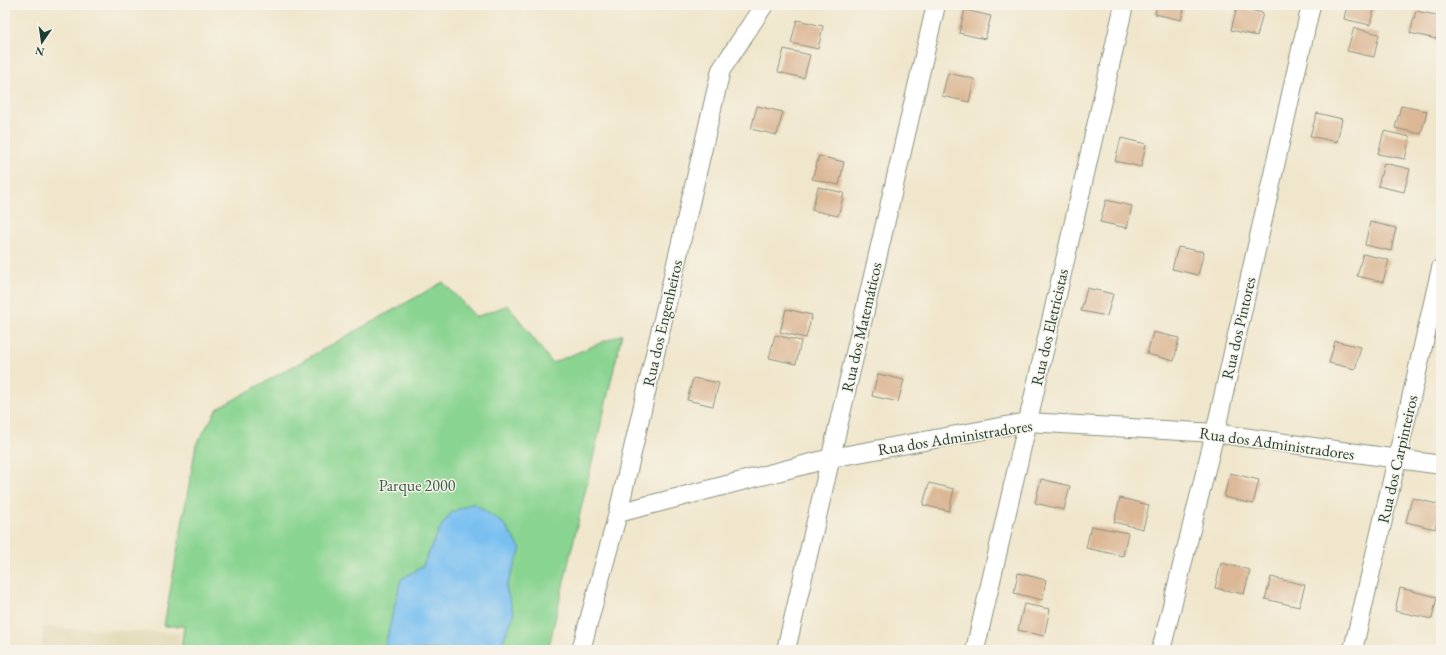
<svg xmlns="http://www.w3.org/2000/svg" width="1446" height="655" font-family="'EB Garamond',serif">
  <rect width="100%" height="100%" fill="#f7f3e8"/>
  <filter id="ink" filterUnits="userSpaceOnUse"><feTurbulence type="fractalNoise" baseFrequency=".025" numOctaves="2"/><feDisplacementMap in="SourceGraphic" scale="8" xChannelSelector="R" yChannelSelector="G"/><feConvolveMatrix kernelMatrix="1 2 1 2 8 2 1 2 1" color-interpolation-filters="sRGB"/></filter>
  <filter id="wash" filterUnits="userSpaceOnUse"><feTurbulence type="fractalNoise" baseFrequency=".012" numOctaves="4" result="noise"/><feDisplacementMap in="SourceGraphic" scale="16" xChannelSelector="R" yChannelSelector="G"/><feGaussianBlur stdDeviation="0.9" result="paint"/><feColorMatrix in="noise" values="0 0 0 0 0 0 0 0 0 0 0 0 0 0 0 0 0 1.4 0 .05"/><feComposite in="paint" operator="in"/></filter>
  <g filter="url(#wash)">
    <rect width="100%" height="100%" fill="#f0e6cc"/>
    <polygon fill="#e4dbba" points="44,627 180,633 178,650 41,650"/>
    <polygon fill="#89d490" stroke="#548862" points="443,282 476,317 508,305 552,363 622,334 548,650 181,650 184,626 164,626 196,445 217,409"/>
    <polygon fill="#79c0f1" stroke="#4c7e92" points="473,503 504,524 521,549 506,587 514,615 503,641 493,650 384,650 401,579 422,567 441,526 452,512"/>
    <g id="blocks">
      <g fill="#dcb795">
        <polygon points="1157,5 1185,5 1181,20 1155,14"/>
        <polygon points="1347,5 1375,5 1370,25 1344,19"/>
        <polygon points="1237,7 1263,13 1257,36 1231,30"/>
        <polygon points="965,10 991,16 985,39 959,33"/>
        <polygon points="1416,11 1441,16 1436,39 1410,33"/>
        <polygon points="797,20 823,26 818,49 791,43"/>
        <polygon points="1354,28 1379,34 1374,57 1347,51"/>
        <polygon points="784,49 810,55 804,78 778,72"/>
        <polygon points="948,73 974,79 969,102 942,96"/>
        <polygon points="757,106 783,112 777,135 751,129"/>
        <polygon points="1401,106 1427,111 1421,134 1395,128"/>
        <polygon points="1317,113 1342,119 1337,142 1310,136"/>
        <polygon points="1384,131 1410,137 1405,159 1378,154"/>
        <polygon points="1121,138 1146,144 1141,167 1115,161"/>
        <polygon points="819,156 844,162 839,185 812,179"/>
        <polygon points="1384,163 1410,169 1404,192 1378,186"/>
        <polygon points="818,187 844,193 838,216 812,210"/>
        <polygon points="1106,200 1132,206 1127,228 1100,222"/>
        <polygon points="1370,222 1396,228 1391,251 1365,245"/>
        <polygon points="1178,247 1204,252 1198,275 1172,269"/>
        <polygon points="1363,254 1389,260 1383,282 1357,276"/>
        <polygon points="1087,288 1113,294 1107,316 1081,311"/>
        <polygon points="786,309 812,315 806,338 780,332"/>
        <polygon points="1153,332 1179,338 1174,361 1147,354"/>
        <polygon points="775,335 801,341 796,364 769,358"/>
        <polygon points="1335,341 1361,347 1355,369 1329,363"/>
        <polygon points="878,374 904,380 898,402 872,396"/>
        <polygon points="693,378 719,383 713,406 687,400"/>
        <polygon points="1230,473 1259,480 1253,504 1224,497"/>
        <polygon points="1041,479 1070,486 1064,510 1035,503"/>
        <polygon points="929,483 954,489 949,511 923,505"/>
        <polygon points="1120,498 1149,505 1143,529 1114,522"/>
        <polygon points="1412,498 1441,505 1435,529 1406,522"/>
        <polygon points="1091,526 1128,533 1123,556 1086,548"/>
        <polygon points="1221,563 1250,570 1244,594 1215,588"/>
        <polygon points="1018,573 1046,580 1042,600 1014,593"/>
        <polygon points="1271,577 1305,585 1299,607 1265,599"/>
        <polygon points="1400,588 1437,597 1432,619 1395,611"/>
        <polygon points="1024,604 1050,609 1044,636 1018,630"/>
      </g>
    </g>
  </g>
  <g filter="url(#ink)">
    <use href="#blocks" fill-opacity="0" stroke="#889280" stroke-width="1"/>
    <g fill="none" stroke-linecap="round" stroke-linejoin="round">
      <defs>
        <g id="street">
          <polyline points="618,513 831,458 1028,422 1215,433 1441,465"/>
          <polyline points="581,650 618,513 721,70 764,5"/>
          <polyline points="786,650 936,5"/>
          <polyline points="975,650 1124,5"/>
          <polyline points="1161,650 1215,433 1311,5"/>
          <polyline points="1353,650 1441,268"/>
        </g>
      </defs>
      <use href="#street" stroke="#889280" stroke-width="20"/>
      <use href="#street" stroke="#fff" stroke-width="18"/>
    </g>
  </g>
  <g text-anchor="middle" stroke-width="3" stroke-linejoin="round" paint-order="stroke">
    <g font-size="16" fill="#1f3d34" stroke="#f7f3e8">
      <text transform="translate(662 323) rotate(-77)" y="6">Rua dos Engenheiros</text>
      <text transform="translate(861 327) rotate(-77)" y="6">Rua dos Matemáticos</text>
      <text transform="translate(1049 327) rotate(-77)" y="6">Rua dos Eletricistas</text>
      <text transform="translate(1238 328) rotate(-77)" y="6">Rua dos Pintores</text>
      <text transform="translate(955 437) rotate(-9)" y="6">Rua dos Administradores</text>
      <text transform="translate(1277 443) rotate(8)" y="6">Rua dos Administradores</text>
      <text transform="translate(1397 459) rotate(-77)" y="6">Rua dos Carpinteiros</text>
    </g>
    <g font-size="16" fill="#345b46" stroke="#f7f3e8">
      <text x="417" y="491">Parque 2000</text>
    </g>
  </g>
  <rect width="1446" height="655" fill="none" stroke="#f7f3e8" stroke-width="20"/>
  <g transform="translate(42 42) rotate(193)" stroke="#f7f3e8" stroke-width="3" paint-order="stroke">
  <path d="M0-3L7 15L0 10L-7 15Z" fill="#1f3d34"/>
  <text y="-6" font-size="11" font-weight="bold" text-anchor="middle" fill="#1f3d34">N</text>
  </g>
</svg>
